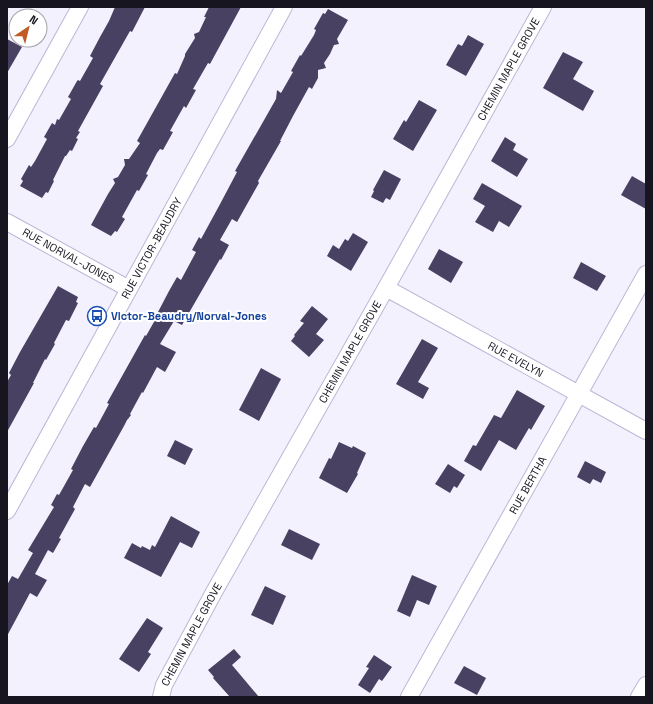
<svg xmlns="http://www.w3.org/2000/svg" width="653" height="704" font-family="'Space Grotesk',sans-serif">
  <rect width="100%" height="100%" fill="#f4f1fe"/>
  <g fill="#494162">
    <polygon points="115,7 145,7 132,32 130,31 100,84 103,86 78,131 80,132 76,138 78,139 72,151 70,150 66,156 65,156 53,180 54,181 48,193 46,192 42,198 20,186 23,181 21,179 29,165 31,167 35,161 47,139 44,137 52,123 55,125 57,119 59,120 71,99 68,97 77,81 78,80 80,81 93,58 90,56 100,37 109,21"/>
    <polygon points="209,7 241,7 210,64 208,63 193,89 196,90 186,108 184,106 170,131 173,132 163,150 160,149 157,153 146,174 148,175 139,191 137,190 122,217 125,219 117,232 115,231 111,236 91,225 108,194 115,183 113,179 118,177 125,165 124,159 129,159 140,143 137,141 175,73 177,74 185,56 185,54 195,38 194,34 199,32 206,17 204,17"/>
    <polygon points="328,9 348,20 337,39 339,44 334,45 330,54 324,63 326,68 318,70 318,78 312,89 309,87 293,116 280,141 281,141 258,181 259,183 237,222 232,219 220,240 229,245 221,260 220,259 182,325 174,321 160,344 176,352 165,372 157,367 143,393 142,392 130,414 131,415 128,419 127,420 124,426 90,487 85,484 73,507 75,509 59,538 61,539 53,553 48,550 35,574 47,580 37,597 30,593 7,636 7,585 12,576 18,579 33,553 28,550 54,507 51,505 57,494 59,495 73,470 71,469 83,446 94,427 96,428 109,404 107,403 145,335 146,336 159,313 158,312 169,291 177,277 181,280 196,252 192,250 199,237 201,239 219,206 237,172 235,171 276,99 277,90 281,93 293,72 291,71 300,55 301,56 314,35 316,30 314,29 323,13 325,14"/>
    <polygon points="468,35 484,44 466,76 446,65 458,44 462,46"/>
    <polygon points="7,39 22,47 7,73"/>
    <polygon points="563,52 583,62 573,79 594,91 583,111 543,88"/>
    <polygon points="419,100 437,110 413,151 393,139 404,120 406,122"/>
    <polygon points="505,137 516,144 513,150 528,159 517,177 491,161"/>
    <polygon points="384,170 401,179 390,200 386,198 383,203 371,197 374,191 373,190"/>
    <polygon points="632,176 646,184 646,209 621,195"/>
    <polygon points="482,183 522,206 509,227 499,221 493,232 475,222 485,206 473,199"/>
    <polygon points="353,233 368,242 351,271 327,256 333,245 339,249 345,239 348,241"/>
    <polygon points="439,249 463,262 451,283 428,269"/>
    <polygon points="581,262 606,276 597,291 573,278"/>
    <polygon points="58,286 78,297 76,302 78,303 69,321 66,320 54,343 55,344 46,360 45,359 33,383 34,383 7,432 7,382 11,375 9,373 20,352"/>
    <polygon points="312,306 328,319 316,334 324,340 309,357 291,341 295,336 294,335 304,323 300,321"/>
    <polygon points="422,339 438,348 418,382 429,388 423,399 396,384"/>
    <polygon points="261,368 281,379 259,421 239,410"/>
    <polygon points="517,390 545,406 531,430 529,428 516,450 499,440 481,471 464,461 473,445 476,446 494,415 501,418"/>
    <polygon points="175,440 193,449 185,465 167,456"/>
    <polygon points="339,442 352,448 353,446 366,453 357,473 358,474 347,493 319,478 329,458 331,459"/>
    <polygon points="585,461 606,472 601,483 593,479 590,484 577,477"/>
    <polygon points="448,464 465,475 457,488 454,486 450,493 435,484"/>
    <polygon points="171,516 200,532 192,548 180,542 161,577 124,558 132,543 141,548 142,546 150,550 152,545 155,547"/>
    <polygon points="289,529 320,544 312,560 281,545"/>
    <polygon points="412,575 437,586 429,605 417,600 410,617 397,611"/>
    <polygon points="265,586 286,596 273,625 251,615"/>
    <polygon points="147,618 163,628 148,652 151,654 139,672 119,659"/>
    <polygon points="234,649 241,657 232,665 259,697 230,697 213,678 214,677 208,670"/>
    <polygon points="374,655 392,667 382,681 379,679 370,693 358,685 369,668 366,667"/>
    <polygon points="464,666 486,678 477,695 454,683"/>
  </g>
  <g fill="none" stroke-linecap="round" stroke-linejoin="round">
    <defs>
      <g id="street">
        <polyline points="7,139 80,7"/>
        <path id="s1" d="M7,222L129,289"/>
        <path id="s2" d="M386,288L646,431"/>
        <path id="s3" d="M7,511L284,7"/>
        <path id="s4" d="M161,697L164,685L214,592L386,288L543,7"/>
        <path id="s5" d="M409,697L646,274"/>
        <polyline points="639,697 646,685"/>
      </g>
    </defs>
    <use href="#street" stroke="#bdb6d5" stroke-width="18"/>
    <use href="#street" stroke="#fff" stroke-width="16"/>
  </g>
  <defs>
    <symbol id="bus-ring" viewBox="-11 -11 22 22"><circle r="9.5" fill="#fff" stroke="#1a4fb4" stroke-width="1.5"/><path d="M-5-6H5V4H4V6H2V4H-2V6H-4V4H-5ZM-3.5-4V0h7V-4ZM-3.5 1.2v1.5H-2V1.2ZM2 1.2v1.5H3.5V1.2Z" fill="#1a4fb4"/></symbol>
  </defs>
  <g fill-rule="evenodd">
    <use href="#bus-ring" x="86" y="305" width="22" height="22"/>
  </g>
  <g text-anchor="middle" stroke-width="4" stroke-linejoin="round" paint-order="stroke">
    <g font-size="11" fill="#171520" stroke="#fff">
      <text dy="4" stroke="none"><textPath href="#s4" startOffset="718">CHEMIN MAPLE GROVE</textPath></text>
      <text dy="4" stroke="none"><textPath href="#s3" startOffset="300">RUE VICTOR-BEAUDRY</textPath></text>
      <text dy="4" stroke="none"><textPath href="#s1" startOffset="70">RUE NORVAL-JONES</textPath></text>
      <text dy="4" stroke="none"><textPath href="#s4" startOffset="394">CHEMIN MAPLE GROVE</textPath></text>
      <text dy="4" stroke="none"><textPath href="#s2" startOffset="148">RUE EVELYN</textPath></text>
      <text dy="4" stroke="none"><textPath href="#s5" startOffset="243">RUE BERTHA</textPath></text>
      <text dy="4" stroke="none"><textPath href="#s4" startOffset="70">CHEMIN MAPLE GROVE</textPath></text>
    </g>
    <g font-size="11" font-weight="bold" fill="#164399" stroke="#fff" text-anchor="start">
      <text x="111" y="320">Victor-Beaudry/Norval-Jones</text>
    </g>
  </g>
  <rect width="653" height="704" fill="none" stroke="#171520" stroke-width="16"/>
  <g transform="translate(28 28) rotate(35)"><circle r="19" fill="#ffffff" stroke="#a2a1a6"/>
  <path d="M0-3L7 15L0 10L-7 15Z" fill="#bf5b23"/>
  <text y="-6" font-size="11" font-weight="bold" text-anchor="middle" fill="#171520">N</text>
  </g>
</svg>
